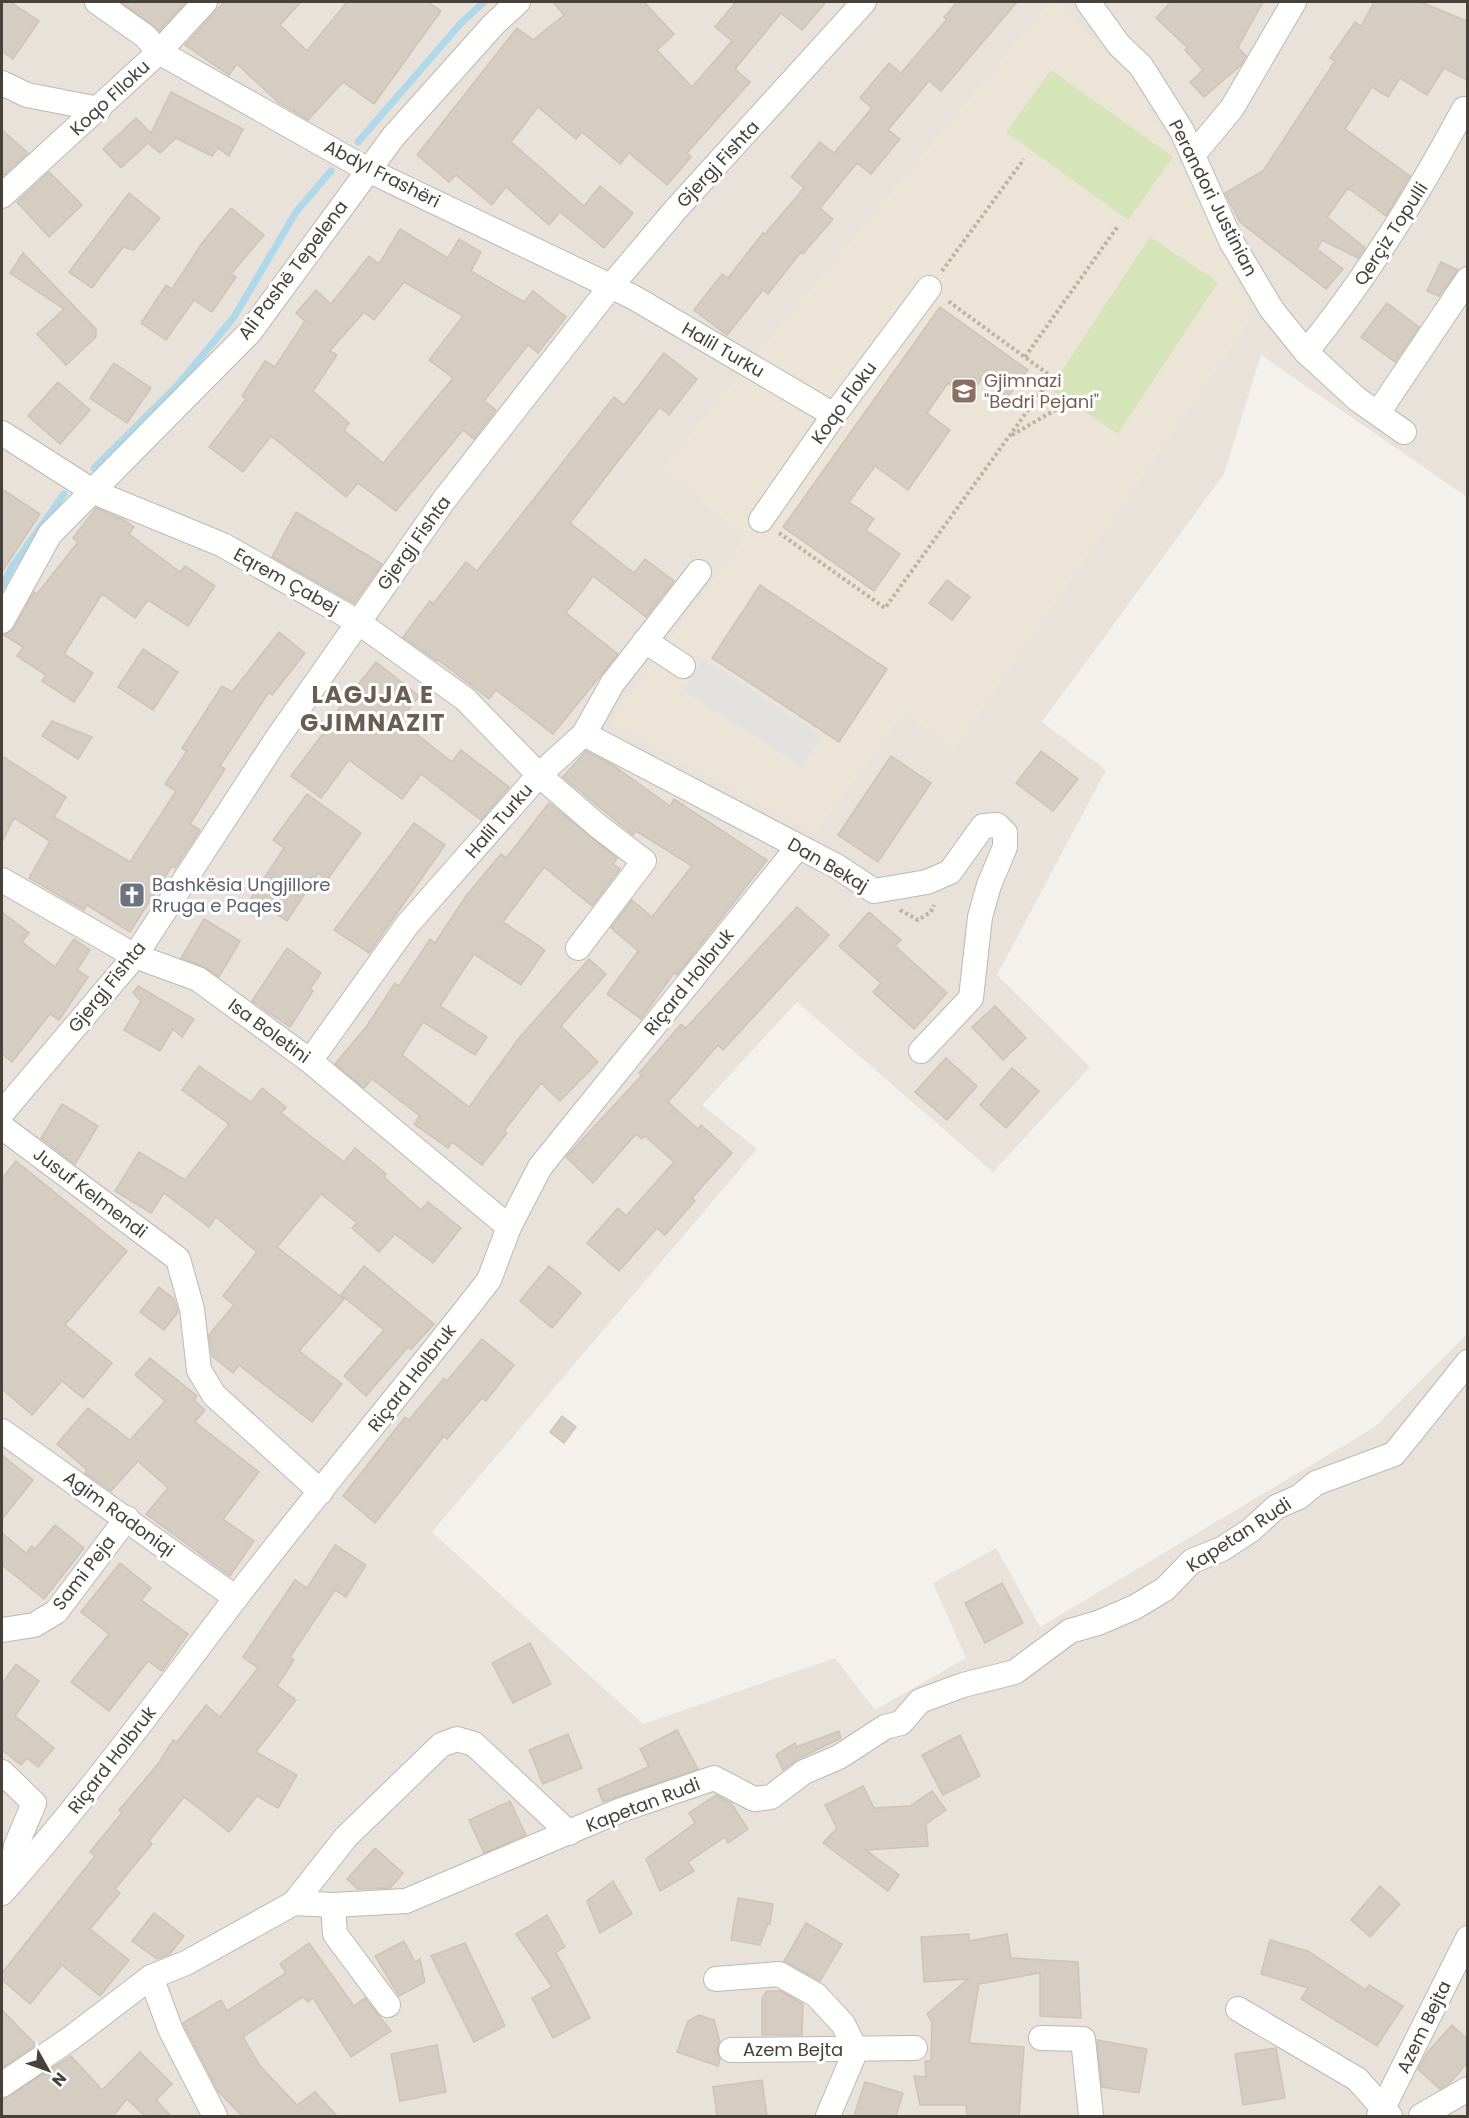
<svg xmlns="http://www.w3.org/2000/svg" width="1469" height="2118" font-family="Poppins,sans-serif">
  <rect width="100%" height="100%" fill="#f4f1ec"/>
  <polygon fill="#e8e2db" points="2,2 1467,2 1467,497 1261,355 1224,474 1042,722 1106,770 997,975 1090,1067 993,1172 797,1002 702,1105 757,1149 432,1532 643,1724 835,1658 875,1710 966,1658 933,1583 996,1548 1040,1627 1375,1427 1467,1334 1467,2116 2,2116"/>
  <polygon fill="#ece4d7" points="1050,2 1057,2 1135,82 1193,189 1253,315 954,749 904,712 814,834 611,722 745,537 664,467"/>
  <g fill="#d5e4b9">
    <polygon points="1051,70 1173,157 1128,220 1006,132"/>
    <polygon points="1150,237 1218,282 1118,434 1050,389"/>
  </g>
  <polygon fill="#e4e2e0" points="703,658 823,736 802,768 682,690"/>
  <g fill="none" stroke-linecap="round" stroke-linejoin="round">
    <g stroke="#afd8ea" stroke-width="7">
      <polyline points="358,142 462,22 484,2"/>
      <polyline points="94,468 177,386 234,317 296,212 331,171"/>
      <polyline points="2,587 12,567 64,494"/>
    </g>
  </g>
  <g fill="#d5ccc2" stroke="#cfc3b6" stroke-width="1.5" fill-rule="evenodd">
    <polygon points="2,2 10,2 39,21 13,59 2,51"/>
    <polygon points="121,2 186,2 159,31"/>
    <polygon points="224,2 301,2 280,25 307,51 347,2 428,2 441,11 374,104 343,82 308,120 279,103 237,64 229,75 185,45"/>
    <polygon points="553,2 644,2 674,34 657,50 692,87 732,41 715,27 736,2 826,2 802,30 781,13 735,69 750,82 687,153 691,157 667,185 629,153 620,164 582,132 576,139 538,107 511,142 584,206 600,186 633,213 604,248 560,212 549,225 506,187 492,205 456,175 449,182 417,155 517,28 533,40 564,15"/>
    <polygon points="957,2 1017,2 941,91 929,81 888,130 900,139 871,174 857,163 820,208 833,219 803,254 801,252 768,294 763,290 727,335 694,310 722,274 728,278 763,233 765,234 804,188 791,177 820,142 834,153 872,108 860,98 889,63 901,73 947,19 944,17"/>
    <polygon points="1171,2 1263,2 1238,47 1246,56 1241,65 1204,97 1190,82 1203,70 1185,50 1188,48 1156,18"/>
    <polygon points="1374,2 1421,2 1467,21 1467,80 1444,68 1427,95 1400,78 1388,97 1372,87 1345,129 1410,176 1386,216 1348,188 1327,217 1365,248 1358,258 1322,240 1317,249 1343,269 1326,289 1240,222 1225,193 1263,171 1335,61 1330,58 1355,22 1361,26"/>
    <polygon points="171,92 243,129 229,156 218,148 212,156 176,138 160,153 148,143 121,168 103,149 136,118 151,133"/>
    <polygon points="2,130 28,153 2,177"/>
    <polygon points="49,172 82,205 49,237 17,202"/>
    <polygon points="129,193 160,218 134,250 123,247 92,288 69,272"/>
    <polygon points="231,208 264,235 231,274 236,277 212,312 194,300 166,340 141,323 166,285 172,289 202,243"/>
    <path d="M400,229L448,258L459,239L481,252L471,271L524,302L533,291L566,317L538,353L528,345L484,401L496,410L474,439L463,430L396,511L358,483L346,497L271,436L243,472L209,447L246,399L242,396L265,361L275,367L305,321L296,313L316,290L331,304L369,256L379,264ZM404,282L463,316L429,360L453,378L383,463L344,430L349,423L313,391L337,355L330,351L364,312L374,320Z"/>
    <polygon points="23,253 96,329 96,337 66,365 37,334 64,309 10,273"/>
    <polygon points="1441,262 1458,270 1439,296 1427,291"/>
    <polygon points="1387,303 1419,327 1395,362 1361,337"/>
    <polygon points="940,307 1028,370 1008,397 982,378 968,398 948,383 927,413 950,430 908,490 875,466 849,502 874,519 866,530 900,554 874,591 783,527"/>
    <polygon points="664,353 697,379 669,415 660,407 570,523 634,573 645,559 674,581 646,617 593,576 566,613 618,654 553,734 496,690 489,699 438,660 437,661 403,637 430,601 433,604 466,562 477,571 614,397 624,405"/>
    <polygon points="114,363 151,388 127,423 90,398"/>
    <polygon points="58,382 90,410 60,444 28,416"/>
    <polygon points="2,489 40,514 2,572"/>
    <polygon points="96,508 124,520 134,527 129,534 180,572 185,566 215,586 188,626 148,600 135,618 102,594 64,654 93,673 74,702 42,681 46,675 17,656 23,647 4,635 14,628 34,592 37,594 78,542 73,538"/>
    <polygon points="296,512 382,564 354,603 272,557"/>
    <polygon points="947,580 970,597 952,620 929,603"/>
    <polygon points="760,585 887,669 839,742 712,658"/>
    <polygon points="279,632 305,653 272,695 269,692 220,766 225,769 190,824 200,830 175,868 172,866 130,932 87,905 84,910 29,878 50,841 14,818 2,842 2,756 66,797 54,817 130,862 176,791 165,784 187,751 182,748 222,686 232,692"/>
    <polygon points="143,649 178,672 153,710 118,687"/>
    <polygon points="376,662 419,696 400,721 452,762 461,750 509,787 481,820 421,774 402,799 349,760 321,798 291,776 331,723 329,721"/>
    <polygon points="52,721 92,737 78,759 42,736"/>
    <polygon points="586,751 611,764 670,806 674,799 767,860 677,975 674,973 641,1019 607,994 638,951 611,928 632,900 652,917 692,866 636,831 633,835 563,777"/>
    <polygon points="1041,751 1078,779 1053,811 1016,783"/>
    <polygon points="891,756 931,783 878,862 838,835"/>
    <polygon points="307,794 361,833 327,880 318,873 287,921 251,898 284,848 273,840"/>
    <polygon points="549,803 617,858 613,864 620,869 592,906 544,867 503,922 545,950 521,985 474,954 440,1006 487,1037 475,1055 423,1022 402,1055 469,1107 519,1038 589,959 606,974 561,1026 598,1062 560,1101 541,1083 504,1131 507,1133 482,1165 452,1142 448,1148 414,1124 420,1116 372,1079 364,1088 335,1064 366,1027 395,983 399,986 430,939 435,943 466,896 501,854 506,858"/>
    <polygon points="414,823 445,845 369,953 334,930"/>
    <polygon points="797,907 829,935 723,1050 718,1045 668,1102 698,1129 701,1125 732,1153 692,1198 695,1201 665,1235 657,1228 619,1271 587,1243 618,1208 626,1216 674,1162 645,1136 642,1139 636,1134 593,1183 566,1157 642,1075 639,1073 681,1024 686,1028"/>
    <polygon points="2,912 29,933 22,942 55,967 74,939 90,950 77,970 88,977 59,1020 50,1014 12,1062 2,1054"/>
    <polygon points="869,912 901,940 895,946 947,993 914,1029 873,992 881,983 839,946"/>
    <polygon points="204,919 240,941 219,977 203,966 181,958"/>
    <polygon points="287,948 321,973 310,989 313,991 290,1027 252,1001"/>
    <polygon points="138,986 194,1019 182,1037 173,1029 160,1051 124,1030 141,1001 133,993"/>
    <polygon points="995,1006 1026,1038 1003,1060 972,1027"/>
    <polygon points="946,1058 977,1086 947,1120 915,1092"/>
    <polygon points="199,1066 251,1102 262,1088 286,1107 281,1113 344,1162 355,1148 386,1174 384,1177 421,1210 428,1202 461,1228 433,1263 395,1234 379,1252 352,1228 357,1223 321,1194 277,1247 344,1299 299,1351 342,1384 312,1422 239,1365 233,1373 212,1356 209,1335 234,1305 223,1296 257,1252 216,1217 209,1227 164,1193 151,1213 115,1191 139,1152 185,1180 229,1124 182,1090"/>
    <polygon points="1012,1068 1039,1091 1006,1128 980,1105"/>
    <polygon points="62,1104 98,1126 75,1164 41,1138"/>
    <polygon points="16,1161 127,1251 65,1325 112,1363 83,1398 62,1381 32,1415 2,1389 2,1179"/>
    <polygon points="364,1266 434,1324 411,1349 408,1347 366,1396 344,1376 384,1330 341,1295"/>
    <polygon points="549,1266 581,1293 552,1328 520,1301"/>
    <polygon points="159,1287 174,1299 178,1312 164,1330 140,1312"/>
    <polygon points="482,1339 514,1365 486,1401 482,1398 447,1439 444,1436 375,1523 343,1496 405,1417 409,1420 444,1378 447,1381"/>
    <polygon points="150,1358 197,1396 194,1400 205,1410 195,1422 259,1472 223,1519 254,1541 230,1576 146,1514 168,1488 138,1461 111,1491 85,1473 87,1470 57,1444 88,1408 130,1440 165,1401 135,1375"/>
    <polygon points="562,1416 576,1427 564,1443 550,1432"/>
    <polygon points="2,1455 33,1480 2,1519"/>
    <polygon points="55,1525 84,1548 44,1599 2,1565 2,1533 26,1553 32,1546 35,1549"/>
    <polygon points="335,1545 366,1565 346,1597 335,1590 290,1657 294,1660 277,1686 296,1700 256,1752 297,1775 278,1808 257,1796 229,1832 184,1797 149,1841 152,1844 115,1889 120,1893 90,1929 129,1960 100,1996 62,1965 30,2004 2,1980 2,1973 95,1856 90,1852 122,1813 119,1810 158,1764 173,1740 177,1742 206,1705 220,1717 258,1668 243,1657 295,1580 307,1588"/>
    <polygon points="120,1563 151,1588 141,1600 188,1634 162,1671 148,1661 109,1711 71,1682 109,1634 81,1612"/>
    <polygon points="1002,1583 1023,1623 985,1643 965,1603"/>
    <polygon points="530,1643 551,1684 513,1703 492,1663"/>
    <polygon points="16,1664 39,1681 15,1716 54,1748 38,1767 27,1758 21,1765 2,1750 2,1684"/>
    <polygon points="677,1730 698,1769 603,1802 598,1789 649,1767 640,1749"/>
    <polygon points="839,1731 841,1738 798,1759 783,1770 776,1755 795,1743 796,1747"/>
    <polygon points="568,1734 582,1768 543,1784 529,1750"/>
    <polygon points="960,1735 980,1776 943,1795 922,1755"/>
    <polygon points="863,1786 874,1808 910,1806 932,1791 946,1810 926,1824 928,1846 866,1850 899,1875 888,1891 823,1843 837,1828 825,1805"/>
    <polygon points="716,1795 731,1803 748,1829 728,1843 725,1837 688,1862 694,1871 660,1891 646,1859 695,1823 689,1813"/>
    <polygon points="510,1801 526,1835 484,1853 469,1820"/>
    <polygon points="375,1848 403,1873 390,1888 358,1889 347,1879"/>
    <polygon points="613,1881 632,1914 600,1933 587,1901"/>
    <polygon points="1380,1886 1400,1904 1370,1937 1351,1920"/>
    <polygon points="738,1898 773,1904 770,1924 768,1923 760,1945 731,1940"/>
    <polygon points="154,1913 184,1936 170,1954 157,1959 132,1941"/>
    <polygon points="547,1915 565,1947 556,1952 590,2018 553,2038 532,1998 552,1987 516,1934"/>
    <polygon points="806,1923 842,1944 820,1981 784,1961"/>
    <polygon points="969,1934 969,1941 1007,1934 1011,1958 1078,1962 1081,2018 1040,2016 1040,1973 979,1984 969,2043 1024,2047 1019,2116 967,2116 966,2105 920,2105 914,2076 926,2077 925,2061 931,2061 932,2022 927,2014 968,1979 924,1982 921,1937"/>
    <polygon points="1270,1940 1308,1951 1366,1990 1369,1985 1403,2006 1377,2046 1301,1999 1308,1988 1261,1974"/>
    <polygon points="404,1941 415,1962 420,1959 425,1982 399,1996 375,1956"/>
    <polygon points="309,1943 354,2006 365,1998 391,2031 351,2057 313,1998 308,2002 303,1997 243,2037 260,2066 297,2105 315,2092 337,2116 242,2116 218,2091 183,2023 221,2000 227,2011 286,1973 280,1964"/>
    <polygon points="465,1943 505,2026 474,2042 431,1956"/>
    <polygon points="767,1991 781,1991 803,2004 802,2035 762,2035 762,1998"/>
    <polygon points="2,2010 36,2045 2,2068"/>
    <polygon points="699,2015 714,2020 720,2042 717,2050 720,2059 718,2066 677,2052 688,2021"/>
    <polygon points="1452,2025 1467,2039 1467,2063 1449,2084 1440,2089 1418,2069 1427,2053"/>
    <polygon points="1097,2040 1147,2049 1139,2093 1102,2087"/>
    <polygon points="437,2045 446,2092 400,2101 391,2054"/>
    <polygon points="1276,2048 1285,2098 1243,2105 1235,2054"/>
    <polygon points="140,2052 172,2084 156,2100 171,2116 145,2116 127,2099 113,2116 2,2116 2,2100 71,2056 102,2090"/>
    <polygon points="762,2080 767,2116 717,2116 713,2087"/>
    <polygon points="865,2082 903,2093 896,2116 854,2116"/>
  </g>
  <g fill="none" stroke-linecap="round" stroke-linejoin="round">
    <defs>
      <g id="minor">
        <polyline points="97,2 145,36 159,52 368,170 633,297 834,415"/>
        <polyline points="1088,2 1119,45 1141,66 1182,131 1231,241 1272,310 1306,352 1357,399 1404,432"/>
        <polyline points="2,83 27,95 99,109"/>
        <polyline points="1193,155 1232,108 1294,2"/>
        <polyline points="2,196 159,52 205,2"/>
        <path d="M1306,352C1368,276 1418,195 1464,109"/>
        <polyline points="1378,413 1468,279"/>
        <polyline points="2,433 94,492 223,545 358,622 465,699 539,775 598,826 644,861 578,948"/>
        <polyline points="761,520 834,415 929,288"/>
        <polyline points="2,621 50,534 250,332 393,137 494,24 518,2"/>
        <polyline points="645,641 683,666"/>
        <polyline points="584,734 838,867 874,891 927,882 950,872 983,826 997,825 1005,833 1005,847 989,885 980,917 971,998 921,1051"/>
        <polyline points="2,880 135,956 198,979 310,1061 509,1227"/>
        <polyline points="310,1061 407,925 539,775 584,734 612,684 699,572"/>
        <polyline points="2,1113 135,956 274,743 444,500 611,286 677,208 864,2"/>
        <polyline points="2,1127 178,1259 192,1309 199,1370 214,1395 321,1492"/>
        <polyline points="2,1431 236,1598"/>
        <polyline points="2,1630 34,1625 56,1612 127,1518"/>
        <polyline points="2,1772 34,1803 16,1846 11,1882"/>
        <path d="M2,1893C85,1800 159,1699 235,1599C318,1491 406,1387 489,1280L509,1227L540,1167L798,847"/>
        <polyline points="294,1903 346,1837 441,1745 457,1739 474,1744 569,1833"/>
        <polyline points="333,1905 335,1934 388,2005"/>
        <polyline points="151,1977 171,2031 215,2116"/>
        <polyline points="716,1979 779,1974 816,1995 843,2024 856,2050 828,2116"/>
        <polyline points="1238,2009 1357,2079 1390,2116"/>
        <polyline points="1041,2038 1083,2039 1091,2116"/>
        <polyline points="731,2050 915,2048"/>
        <polyline points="2,2085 71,2038 151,1977 186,1963 294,1903 333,1905 406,1901 621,1810 714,1778 754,1799 771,1797 804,1772 839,1757 885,1727 901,1723 920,1701 963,1685 1015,1672 1070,1631 1098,1623 1135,1607 1165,1589 1192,1561 1222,1549 1251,1530 1276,1507 1299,1497 1316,1483 1394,1454 1468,1362"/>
        <polyline points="1379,2116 1468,1938"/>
        <polyline points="1421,2116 1468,2089"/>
      </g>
    </defs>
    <use href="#minor" stroke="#bfb8af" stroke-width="26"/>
    <g stroke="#bfb2a2" stroke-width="4" stroke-dasharray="3 3" stroke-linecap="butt">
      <polyline points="942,271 1024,159"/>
      <polyline points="1025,357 1118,226"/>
      <polyline points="1012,435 1059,408"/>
      <polyline points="779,533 885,608 1052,377 948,301"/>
      <polyline points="900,910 918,920 931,912 934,905"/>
    </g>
    <use href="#minor" stroke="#fff" stroke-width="24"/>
  </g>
  <defs>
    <symbol id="school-square" viewBox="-11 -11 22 22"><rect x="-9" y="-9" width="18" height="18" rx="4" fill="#8d6e63" stroke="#fff"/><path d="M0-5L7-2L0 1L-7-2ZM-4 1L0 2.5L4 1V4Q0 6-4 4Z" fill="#fff"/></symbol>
    <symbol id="church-square" viewBox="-11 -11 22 22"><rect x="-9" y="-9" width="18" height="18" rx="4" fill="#6b7280" stroke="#fff"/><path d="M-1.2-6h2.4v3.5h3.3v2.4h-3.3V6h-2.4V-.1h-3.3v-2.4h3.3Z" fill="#fff"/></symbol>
  </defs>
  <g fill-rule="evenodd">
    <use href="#school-square" x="949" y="376" width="30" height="30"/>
    <use href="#church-square" x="117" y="880" width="30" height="30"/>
  </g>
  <g text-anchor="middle" stroke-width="6" stroke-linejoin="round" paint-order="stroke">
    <g font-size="18" fill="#48413a" stroke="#fff">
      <text transform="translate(110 98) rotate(-43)" y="6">Koqo Flloku</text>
      <text transform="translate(718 164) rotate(-47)" y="6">Gjergj Fishta</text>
      <text transform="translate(382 174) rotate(27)" y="6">Abdyl Frashëri</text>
      <text transform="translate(1213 198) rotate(63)" y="6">Perandori Justinian</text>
      <text transform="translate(1391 234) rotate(-57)" y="6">Qerçiz Topulli</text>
      <text transform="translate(293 270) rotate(-53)" y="6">Ali Pashë Tepelena</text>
      <text transform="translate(723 350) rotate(30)" y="6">Halil Turku</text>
      <text transform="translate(844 403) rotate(-54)" y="6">Koqo Floku</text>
      <text transform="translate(414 543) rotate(-54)" y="6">Gjergj Fishta</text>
      <text transform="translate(286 581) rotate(29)" y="6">Eqrem Çabej</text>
      <text transform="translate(499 821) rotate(-49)" y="6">Halil Turku</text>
      <text transform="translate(828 865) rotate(30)" y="6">Dan Bekaj</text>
      <text transform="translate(689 982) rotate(-51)" y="6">Riçard Holbruk</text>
      <text transform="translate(107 987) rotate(-51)" y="6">Gjergj Fishta</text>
      <text transform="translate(269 1031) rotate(36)" y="6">Isa Boletini</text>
      <text transform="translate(90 1193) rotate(37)" y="6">Jusuf Kelmendi</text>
      <text transform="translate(412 1378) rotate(-52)" y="6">Riçard Holbruk</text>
      <text transform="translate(119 1514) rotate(36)" y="6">Agim Radoniqi</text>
      <text transform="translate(1239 1535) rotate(-33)" y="6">Kapetan Rudi</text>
      <text transform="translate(84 1573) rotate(-52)" y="6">Sami Peja</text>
      <text transform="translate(112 1760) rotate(-52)" y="6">Riçard Holbruk</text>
      <text transform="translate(643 1805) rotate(-21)" y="6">Kapetan Rudi</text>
      <text transform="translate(1424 2027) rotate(-64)" y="6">Azem Bejta</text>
      <text x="793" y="2056">Azem Bejta</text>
    </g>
    <g font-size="18" fill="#785e54" stroke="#fff" text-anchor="start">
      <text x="984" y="387">Gjimnazi<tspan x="984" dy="21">"Bedri Pejani"</tspan></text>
    </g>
    <g font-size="18" fill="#5b616d" stroke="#fff" text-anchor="start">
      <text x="152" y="891">Bashkësia Ungjillore<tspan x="152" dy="21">Rruga e Paqes</tspan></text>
    </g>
    <g font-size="24" font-weight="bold" letter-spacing="1.5" fill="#6a5e52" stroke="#fff">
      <text x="373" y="703">LAGJJA E<tspan x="373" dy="28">GJIMNAZIT</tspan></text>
    </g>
  </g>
  <rect width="1469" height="2118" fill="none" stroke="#48413a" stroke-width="6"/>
  <g transform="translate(48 2070) rotate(130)" stroke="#ffffff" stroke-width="4.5" paint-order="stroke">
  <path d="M0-4.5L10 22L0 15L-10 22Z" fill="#48413a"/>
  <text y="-9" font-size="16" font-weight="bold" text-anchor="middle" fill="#48413a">N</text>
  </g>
</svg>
